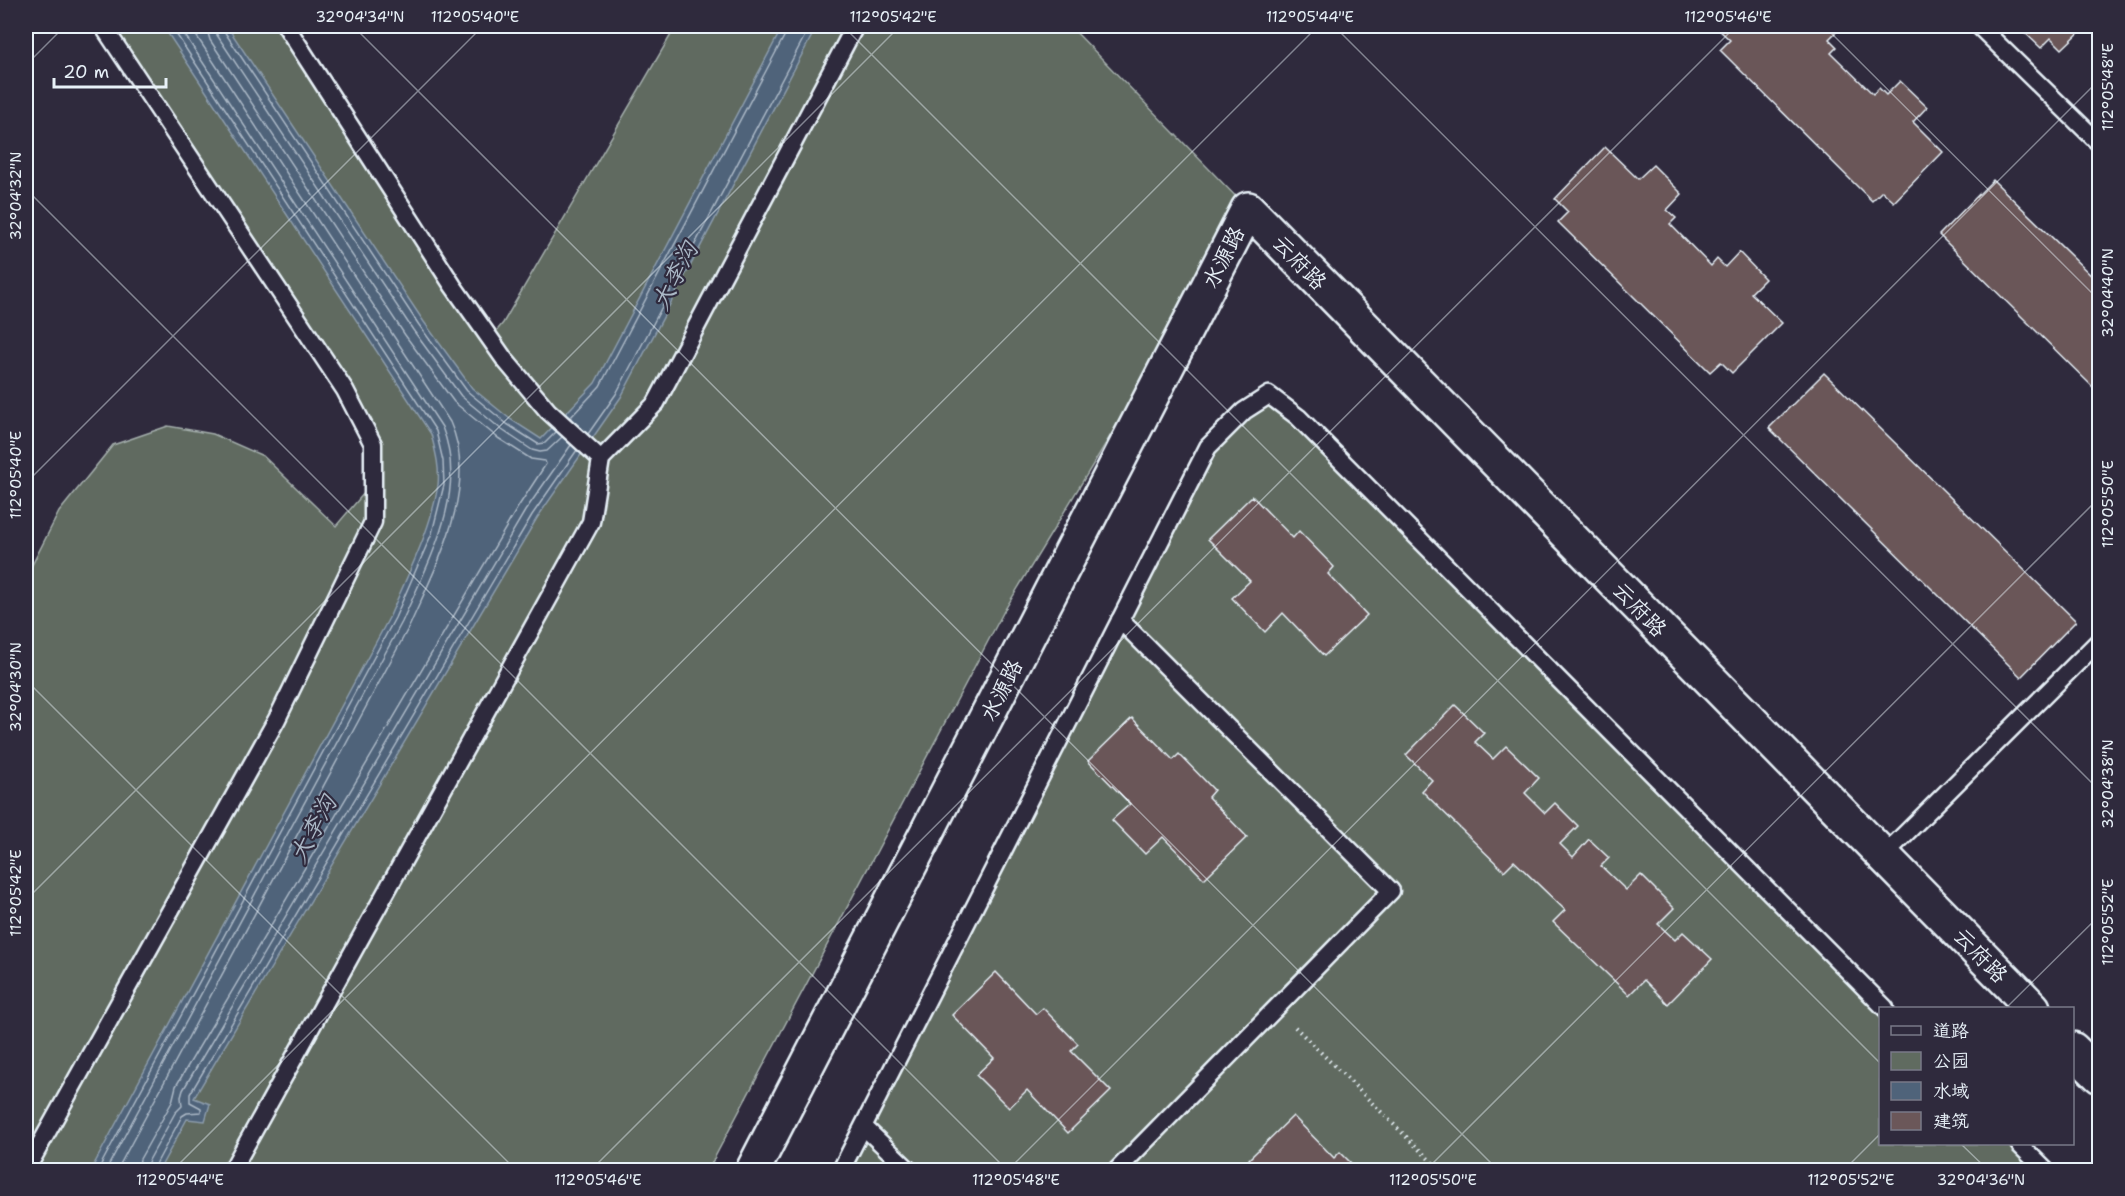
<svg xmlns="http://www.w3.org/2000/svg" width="2125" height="1196" font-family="'Shantell Sans','LXGW WenKai TC',sans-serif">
  <rect width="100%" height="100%" fill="#2f2a3d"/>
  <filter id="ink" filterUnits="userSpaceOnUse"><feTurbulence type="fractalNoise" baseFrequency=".0167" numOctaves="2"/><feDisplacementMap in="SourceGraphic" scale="12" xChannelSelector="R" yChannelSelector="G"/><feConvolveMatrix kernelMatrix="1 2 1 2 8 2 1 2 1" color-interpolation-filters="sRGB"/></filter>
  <g filter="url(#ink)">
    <g fill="#606b60" stroke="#a4aeac" stroke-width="1.5">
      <polygon points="103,26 286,26 485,345 503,323 676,26 1070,26 1248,209 1004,611 708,1170 26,1170 26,577 59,512 113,445 168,426 213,434 263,456 336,526 376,479 373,444"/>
      <polygon points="1269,395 1880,1008 1880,1144 2017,1144 2044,1170 841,1170 1208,447"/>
    </g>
    <path fill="#4f637a" stroke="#8c9cac" stroke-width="1.5" d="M163,26H227L424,322L472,388L510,419L541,439L595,383L783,26H817L621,397L537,518L194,1098L210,1104L205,1121L187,1119L159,1170H91L390,616C408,573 431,531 438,485C440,467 435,450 431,434Z"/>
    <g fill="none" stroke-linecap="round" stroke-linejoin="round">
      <g stroke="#abb8c6" stroke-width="1.5">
        <polyline points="215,26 217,35 413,330 461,396 502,430 532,450 540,452 547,451 562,437"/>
        <polyline points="222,26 224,31 419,325 467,391 507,424 538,444 545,443 556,432"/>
        <polyline points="570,418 600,386 787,31 788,26"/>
        <polyline points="588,434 616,394 810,26"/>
        <polyline points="98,1170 395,618 432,533 444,485 443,461 436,431 171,26"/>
        <path d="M106,1170L402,622C428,562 469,493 442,427L179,26"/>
        <path d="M117,1170L410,625C436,566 480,487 450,422L190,26"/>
        <polyline points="138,1170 140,1159 172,1102 176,1086 518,507 546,464 545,461 531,459 498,438 454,402 405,335 210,40 206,26"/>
        <polyline points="147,1170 148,1162 175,1113 182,1106 181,1097 183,1090 525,511 571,445"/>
        <polyline points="155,1170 155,1166 182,1116 187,1113 201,1112 201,1108 190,1102 190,1094 532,515 577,450"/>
      </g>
    </g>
    <g fill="#6b5759" stroke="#e8f1f8" stroke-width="1.5">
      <polygon points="1719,26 1842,26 1829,39 1837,47 1831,53 1873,94 1879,88 1886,95 1900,81 1927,107 1913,122 1943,152 1894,202 1882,191 1872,201 1720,50 1730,40 1717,28"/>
      <polygon points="2018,26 2086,26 2062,49 2051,38 2041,48"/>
      <polygon points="1605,147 1638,179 1653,165 1682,194 1667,210 1676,218 1670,224 1711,266 1717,259 1725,267 1739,252 1765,279 1751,293 1782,323 1732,373 1721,362 1710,372 1558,222 1568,212 1555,199"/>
      <polygon points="1993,180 2100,284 2100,394 1939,235"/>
      <polygon points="1824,373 2076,621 2021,677 1769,428"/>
      <polygon points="1252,496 1293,538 1299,531 1334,567 1328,574 1367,615 1324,656 1283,613 1265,632 1232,598 1250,581 1208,539"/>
      <polygon points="1455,705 1484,733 1475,742 1493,759 1506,746 1539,778 1525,793 1545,813 1555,803 1578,826 1560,844 1573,857 1589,839 1609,858 1601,866 1626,890 1641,875 1674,908 1658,924 1675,940 1683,932 1712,959 1668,1004 1644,980 1629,995 1553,922 1565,910 1514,861 1504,871 1422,791 1432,780 1406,755"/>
      <polygon points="1132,718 1173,760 1179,754 1214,790 1208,797 1247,837 1204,879 1163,837 1145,854 1112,820 1130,804 1088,761"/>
      <polygon points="996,972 1036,1014 1043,1008 1078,1044 1071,1051 1111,1091 1068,1133 1027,1090 1009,1108 976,1075 994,1058 952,1015"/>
      <polygon points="1293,1116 1334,1158 1340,1152 1358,1170 1261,1170 1249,1159"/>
    </g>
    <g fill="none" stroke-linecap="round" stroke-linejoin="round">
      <defs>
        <g id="service">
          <polyline points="286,26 453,286 505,360 548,411 601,459"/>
          <polyline points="1979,26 2100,144"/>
          <polyline points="1883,856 2100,640"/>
          <polyline points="864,1127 909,1170"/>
          <polyline points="2019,1144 2045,1170"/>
          <polyline points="26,1170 277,719 373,522 373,444 345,390 103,26"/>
          <polyline points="232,1170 591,522 601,459 656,403 855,26"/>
          <polyline points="841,1170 1208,447 1244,411 1269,395 1298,417 1885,1008"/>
          <polyline points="1117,1170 1391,891 1120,620"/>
        </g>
        <g id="minor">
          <polyline points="2072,1049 2100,1076"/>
          <polyline points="753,1170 1248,209 2033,1008"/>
        </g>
      </defs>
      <use href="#service" stroke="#e8f1f8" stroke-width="21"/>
      <use href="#minor" stroke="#e8f1f8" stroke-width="38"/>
      <polyline stroke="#e8f1f8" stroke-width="4" stroke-dasharray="1.5 4.5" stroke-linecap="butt" points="1295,1027 1440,1170"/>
      <use href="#service" stroke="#2f2a3d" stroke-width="16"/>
      <use href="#minor" stroke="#2f2a3d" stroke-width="33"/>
    </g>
  </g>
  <path fill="none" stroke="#e8f1f8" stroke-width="1.5" stroke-opacity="0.45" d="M353,26L1498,1170M843,26L1880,1063M1334,26L2100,791M1824,26L2100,301M26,65L65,26M26,189L1007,1170M26,483L483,26M26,680L516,1170M26,900L900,26M2006,1008L2100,915M1961,1144L1988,1170M173,1170L1318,26M591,1170L1736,26M1008,1170L2100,79M1426,1170L2100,497M1844,1170L1880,1134"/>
  <g text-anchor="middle" stroke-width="4.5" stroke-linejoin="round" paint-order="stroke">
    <g font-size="22" fill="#e8f1f8" stroke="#2f2a3d">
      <text transform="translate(1223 257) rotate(-63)" y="8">水源路</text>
      <text transform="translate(1300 262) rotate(46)" y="8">云府路</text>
      <text transform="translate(1640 609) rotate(46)" y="8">云府路</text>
      <text transform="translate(1001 690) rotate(-63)" y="8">水源路</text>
      <text transform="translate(1981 955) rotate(46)" y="8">云府路</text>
    </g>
    <g font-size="24" font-style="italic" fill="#abb8c6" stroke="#2f2a3d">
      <text transform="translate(675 276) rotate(-63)" y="8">大李沟</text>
      <text transform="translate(313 829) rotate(-62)" y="8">大李沟</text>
    </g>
  </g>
  <rect width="2125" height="1196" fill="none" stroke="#2f2a3d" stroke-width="66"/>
  <rect x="1879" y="1007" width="195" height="138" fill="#2f2a3d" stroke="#797a88" stroke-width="1.5"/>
  <rect x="1891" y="1026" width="30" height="9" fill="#2f2a3d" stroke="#797a88" stroke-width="1.5"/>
  <text x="1933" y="1037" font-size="18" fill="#e8f1f8">道路</text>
  <rect x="1891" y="1052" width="30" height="18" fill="#606b60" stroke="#797a88" stroke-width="1.5"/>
  <text x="1933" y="1067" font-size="18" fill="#e8f1f8">公园</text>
  <rect x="1891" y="1082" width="30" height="18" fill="#4f637a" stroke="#797a88" stroke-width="1.5"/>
  <text x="1933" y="1097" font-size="18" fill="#e8f1f8">水域</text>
  <rect x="1891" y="1112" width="30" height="18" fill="#6b5759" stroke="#797a88" stroke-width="1.5"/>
  <text x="1933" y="1127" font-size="18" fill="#e8f1f8">建筑</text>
  <path d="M54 78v9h112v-9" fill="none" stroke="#e8f1f8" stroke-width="3"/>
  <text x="63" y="78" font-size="18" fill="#e8f1f8" stroke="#2f2a3d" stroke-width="4.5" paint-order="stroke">20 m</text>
  <rect x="33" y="33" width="2059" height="1130" fill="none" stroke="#e8f1f8" stroke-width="2"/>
  <g font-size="15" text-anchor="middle" fill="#e8f1f8">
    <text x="360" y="22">32°04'34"N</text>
    <text x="475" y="22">112°05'40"E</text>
    <text x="893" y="22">112°05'42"E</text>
    <text x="1310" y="22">112°05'44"E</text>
    <text x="1728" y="22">112°05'46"E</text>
    <text transform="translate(2108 87) rotate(-90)" y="5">112°05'48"E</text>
    <text transform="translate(16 196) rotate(-90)" y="5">32°04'32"N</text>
    <text transform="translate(2108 293) rotate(-90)" y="5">32°04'40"N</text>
    <text transform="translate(16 475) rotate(-90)" y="5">112°05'40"E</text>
    <text transform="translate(2108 504) rotate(-90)" y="5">112°05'50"E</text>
    <text transform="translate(16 687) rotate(-90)" y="5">32°04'30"N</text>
    <text transform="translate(2108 784) rotate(-90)" y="5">32°04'38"N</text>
    <text transform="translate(16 893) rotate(-90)" y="5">112°05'42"E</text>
    <text transform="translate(2108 922) rotate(-90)" y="5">112°05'52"E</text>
    <text x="180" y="1185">112°05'44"E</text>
    <text x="598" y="1185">112°05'46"E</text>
    <text x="1016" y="1185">112°05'48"E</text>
    <text x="1433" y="1185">112°05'50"E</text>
    <text x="1851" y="1185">112°05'52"E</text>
    <text x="1981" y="1185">32°04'36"N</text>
  </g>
</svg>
